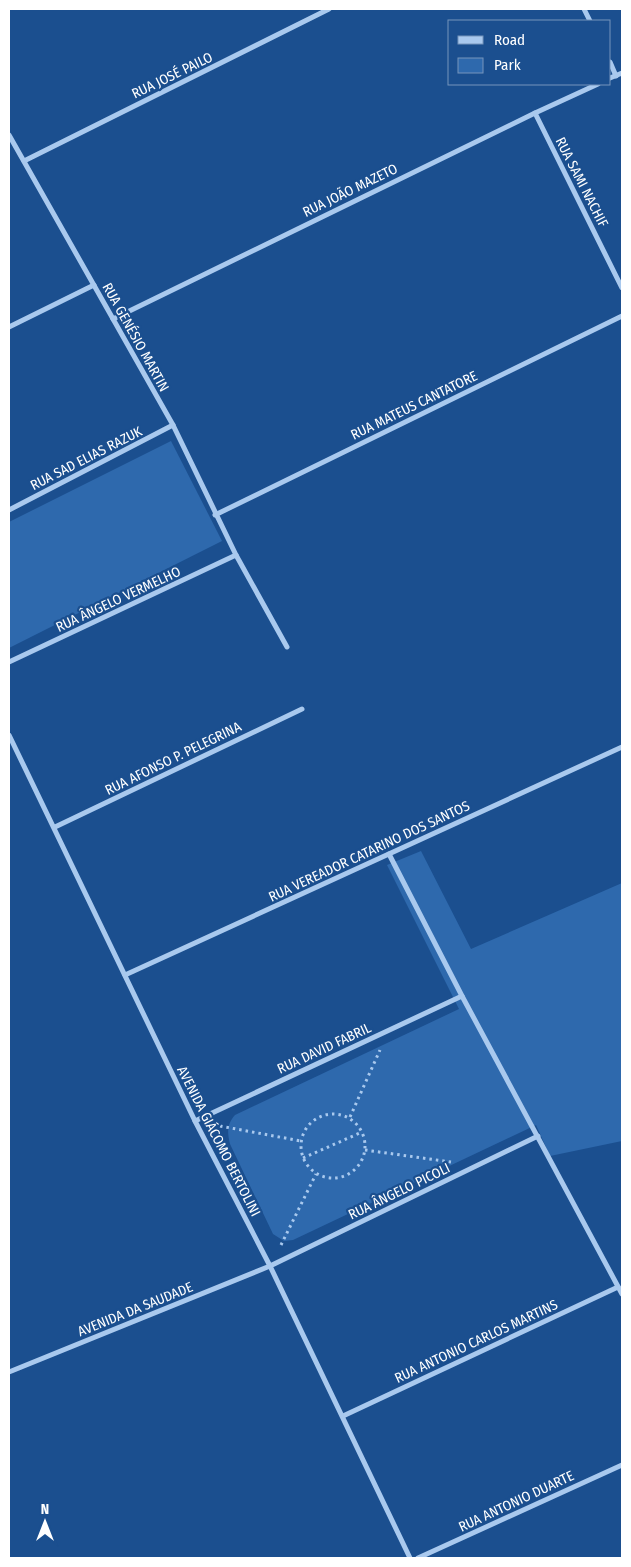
<svg xmlns="http://www.w3.org/2000/svg" width="631" height="1567" font-family="'Fira Sans Condensed',sans-serif">
  <rect width="100%" height="100%" fill="#1b4f8f"/>
  <g fill="#2e69ad">
    <polygon points="171,441 222,541 9,648 9,522"/>
    <path d="M421,851L471,949L622,883V1141L550,1156L536,1125L293,1240L284,1241L273,1234L230,1144C227,1132 227,1124 235,1115L459,1009L387,865Z"/>
  </g>
  <g fill="none" stroke-linecap="round" stroke-linejoin="round">
    <g stroke="#a9c9ee" stroke-width="3" stroke-dasharray="2.5 4" stroke-linecap="butt">
      <circle cx="333" cy="1146" r="32"/>
      <polyline points="350,1117 380,1050"/>
      <polyline points="220,1126 301,1141"/>
      <polyline points="365,1150 451,1162"/>
      <polyline points="303,1158 362,1132"/>
      <polyline points="281,1245 316,1174"/>
    </g>
    <g stroke="#a9c9ee" stroke-width="5">
      <polyline points="584,9 590,21"/>
      <polyline points="610,62 616,76"/>
      <polyline points="610,78 622,73"/>
      <polyline points="535,113 622,288"/>
      <polyline points="9,135 173,425 236,555 287,647"/>
      <polyline points="24,161 329,9"/>
      <polyline points="113,319 535,113 598,84"/>
      <polyline points="9,327 94,285"/>
      <polyline points="9,510 173,425"/>
      <polyline points="215,515 622,316"/>
      <polyline points="9,662 236,555"/>
      <polyline points="9,735 195,1121 270,1266 410,1558"/>
      <polyline points="55,827 302,709"/>
      <polyline points="389,854 462,996 622,1294"/>
      <polyline points="125,975 622,747"/>
      <polyline points="195,1121 462,996"/>
      <polyline points="9,1372 270,1266 538,1136"/>
      <polyline points="343,1416 618,1287"/>
      <polyline points="418,1558 622,1465"/>
    </g>
  </g>
  <g text-anchor="middle" stroke-width="4.5" stroke-linejoin="round" paint-order="stroke">
    <g font-size="14" fill="#fff" stroke="#1b4f8f">
      <text transform="translate(172 75) rotate(-26)" y="5">RUA JOSÉ PAILO</text>
      <text transform="translate(582 182) rotate(63)" y="5">RUA SAMI NACHIF</text>
      <text transform="translate(350 190) rotate(-26)" y="5">RUA JOÃO MAZETO</text>
      <text transform="translate(136 337) rotate(61)" y="5">RUA GENÉSIO MARTIN</text>
      <text transform="translate(414 405) rotate(-26)" y="5">RUA MATEUS CANTATORE</text>
      <text transform="translate(86 458) rotate(-27)" y="5">RUA SAD ELIAS RAZUK</text>
      <text transform="translate(118 599) rotate(-25)" y="5">RUA ÂNGELO VERMELHO</text>
      <text transform="translate(173 758) rotate(-26)" y="5">RUA AFONSO P. PELEGRINA</text>
      <text transform="translate(369 851) rotate(-25)" y="5">RUA VEREADOR CATARINO DOS SANTOS</text>
      <text transform="translate(324 1048) rotate(-25)" y="5">RUA DAVID FABRIL</text>
      <text transform="translate(219 1141) rotate(63)" y="5">AVENIDA GIÁCOMO BERTOLINI</text>
      <text transform="translate(399 1191) rotate(-26)" y="5">RUA ÂNGELO PICOLI</text>
      <text transform="translate(135 1309) rotate(-22)" y="5">AVENIDA DA SAUDADE</text>
      <text transform="translate(476 1341) rotate(-25)" y="5">RUA ANTONIO CARLOS MARTINS</text>
      <text transform="translate(516 1501) rotate(-25)" y="5">RUA ANTONIO DUARTE</text>
    </g>
  </g>
  <rect width="631" height="1567" fill="none" stroke="#ffffff" stroke-width="20"/>
  <rect x="448" y="20" width="162" height="65" fill="#1b4f8f" stroke="#7695bc"/>
  <rect x="458" y="36" width="25" height="8" fill="#a9c9ee" stroke="#7695bc"/>
  <text x="494" y="45" font-size="15" fill="#ffffff">Road</text>
  <rect x="458" y="58" width="25" height="15" fill="#2e69ad" stroke="#7695bc"/>
  <text x="494" y="70" font-size="15" fill="#ffffff">Park</text>
  <g transform="translate(45 1522)" stroke="#1b4f8f" stroke-width="4" paint-order="stroke">
  <path d="M0-4L9 19L0 12L-9 19Z" fill="#ffffff"/>
  <text y="-8" font-size="14" font-weight="bold" text-anchor="middle" fill="#ffffff">N</text>
  </g>
</svg>
